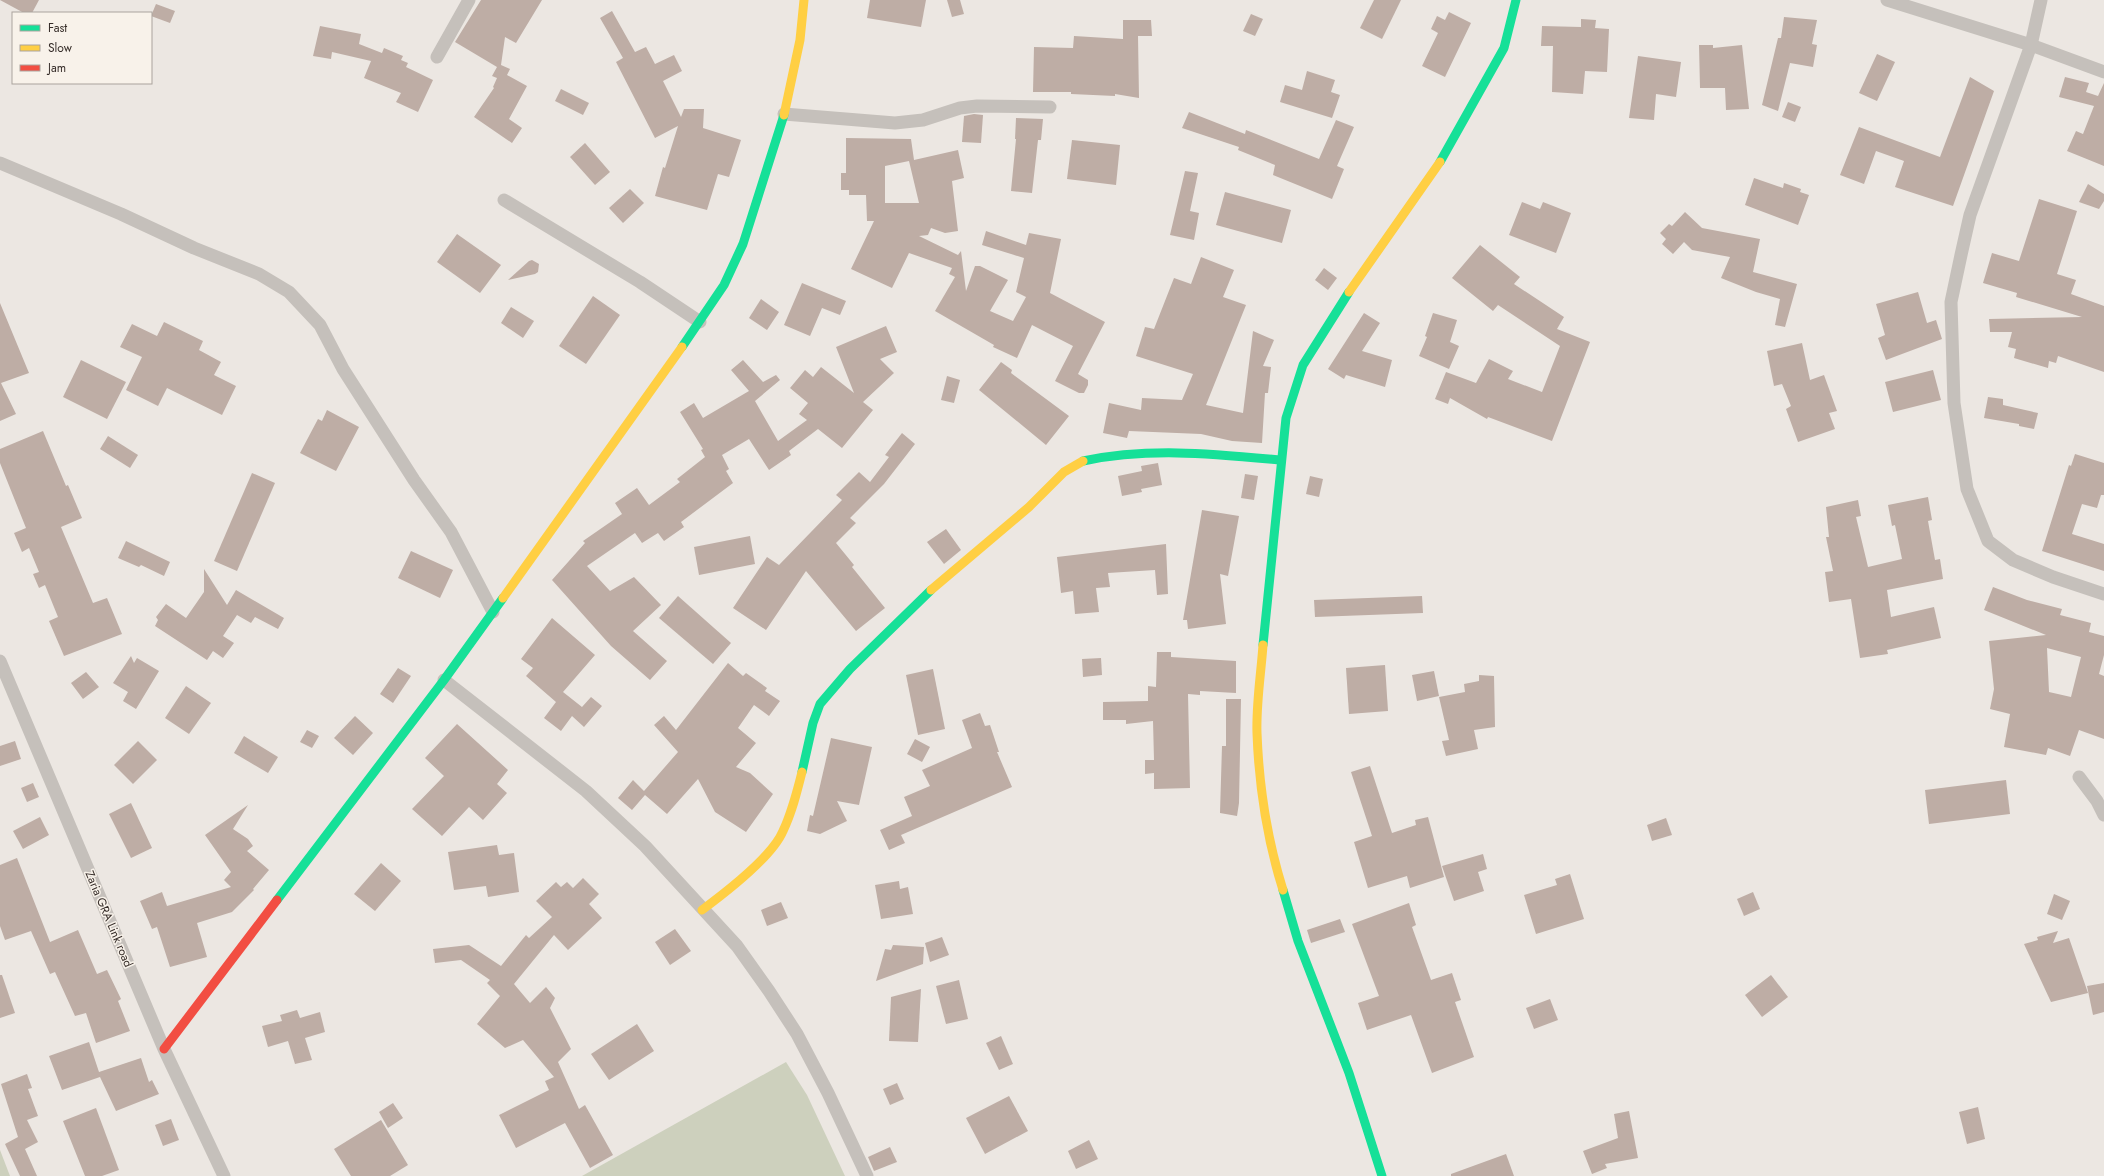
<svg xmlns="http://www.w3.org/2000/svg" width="2104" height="1176" font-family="Jost,sans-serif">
  <rect width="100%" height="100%" fill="#ece7e2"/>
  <g fill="#cdd0bd">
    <polygon points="786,1062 807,1095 845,1176 582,1176"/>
    <polygon points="0,1150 10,1176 0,1176"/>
  </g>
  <g fill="#beada5" fill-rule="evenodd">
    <polygon points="0,0 39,0 32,13 24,13"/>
    <polygon points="481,0 542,0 516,43 505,37 501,65 510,69 507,75 527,86 509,119 522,128 512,143 474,117 494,88 493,87 497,78 492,76 497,67 455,42"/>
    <polygon points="870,0 926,0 921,27 867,18"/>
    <polygon points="947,0 960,0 964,14 952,17"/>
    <polygon points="1374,0 1401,0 1382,39 1360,28"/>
    <polygon points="156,4 175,11 170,23 151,16"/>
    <polygon points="612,11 635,52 646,47 655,64 674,55 682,71 663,81 681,117 684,109 704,109 703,128 741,140 729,177 718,174 707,210 655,196 663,167 665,168 678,126 655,138 616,62 623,58 600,18"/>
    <polygon points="1449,12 1471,23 1445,77 1422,66 1438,33 1431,29 1437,16 1445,20"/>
    <polygon points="1251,14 1263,19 1255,36 1243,31"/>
    <polygon points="1784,17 1817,20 1812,44 1817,45 1813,67 1790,63 1778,111 1762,105 1778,38 1781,38"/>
    <polygon points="1581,19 1596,20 1595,28 1609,29 1607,72 1585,71 1583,94 1552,92 1553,46 1541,46 1542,26 1581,27"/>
    <polygon points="1123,20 1151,20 1152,36 1138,36 1139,98 1115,94 1115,96 1071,94 1071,92 1033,92 1034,47 1073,48 1074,36 1123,39"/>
    <polygon points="320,26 361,34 359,44 382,53 384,48 403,56 401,60 408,63 406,67 433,80 418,112 396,102 401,93 364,78 371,61 332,52 331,59 313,56"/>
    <polygon points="1699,45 1713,45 1713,48 1742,45 1749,109 1726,110 1725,88 1700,88"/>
    <polygon points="1877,54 1895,62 1877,101 1859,93"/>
    <polygon points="1638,56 1681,62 1676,97 1656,94 1654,120 1629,118"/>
    <polygon points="1307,71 1335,80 1331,92 1340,95 1332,118 1280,102 1285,85 1302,90"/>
    <polygon points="1970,77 1994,91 1953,206 1895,187 1904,161 1876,151 1864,184 1840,175 1859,127 1940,157"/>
    <polygon points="2065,77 2089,83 2086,92 2098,96 2104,83 2104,166 2067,151 2076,131 2083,134 2094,106 2059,97"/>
    <polygon points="561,89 589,103 583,115 555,101"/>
    <polygon points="1788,102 1801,107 1795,122 1782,117"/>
    <polygon points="1189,112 1245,134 1246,130 1319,159 1336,120 1354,127 1337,166 1344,169 1332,199 1273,175 1275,165 1238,150 1239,147 1182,128"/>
    <polygon points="974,114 983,115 981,143 962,142 964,116"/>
    <polygon points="1016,118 1043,119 1041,140 1038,140 1032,193 1011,191 1016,139 1015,139"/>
    <path d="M846,138L911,139L914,160L958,150L964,178L952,181L958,231L945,233L931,228L928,235L919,236L958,255L961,251L966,291L975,266H980L1008,280L990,311L1013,321L1026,297L1016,292L1024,258L982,245L986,231L1026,245L1029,233L1061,239L1050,293L1105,322L1078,374L1088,380V385L1084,393H1079L1055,381L1073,346L1032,325L1017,358L993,347L994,345L935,311L955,277L949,274L952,268L909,253L892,288L851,269L874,221H867L866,195H849V190H841V173H846ZM909,161L919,203H885V166Z"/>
    <polygon points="1072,140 1120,145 1116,185 1067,179"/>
    <polygon points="585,143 610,172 595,185 570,157"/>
    <polygon points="1185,171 1198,173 1190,211 1199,213 1194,240 1170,235"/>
    <polygon points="1754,178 1783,188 1784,183 1801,189 1800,192 1809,195 1798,225 1745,205"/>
    <polygon points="2088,184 2104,194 2104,201 2099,209 2079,202"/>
    <polygon points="630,189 644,203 623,223 609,208"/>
    <polygon points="1225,192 1291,210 1282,243 1216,225"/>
    <polygon points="2039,199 2077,211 2057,274 2076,280 2071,294 2104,306 2104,372 2058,356 2056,363 2049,361 2048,368 2014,358 2016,349 2008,347 2012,332 1990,332 1989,319 2082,317 2016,297 2017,293 1983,283 1992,253 2019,261"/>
    <polygon points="1522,202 1540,209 1543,202 1571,213 1556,253 1509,235"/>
    <polygon points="1685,212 1702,228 1760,239 1753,272 1797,284 1785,327 1775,325 1780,299 1756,292 1721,278 1730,257 1692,250 1684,242 1673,254 1662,244 1666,239 1660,233 1669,224 1672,226"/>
    <polygon points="457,234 501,265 480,293 437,262"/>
    <polygon points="1480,245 1520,277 1514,284 1564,317 1557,329 1590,342 1552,441 1488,417 1487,419 1450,398 1448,404 1435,399 1446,372 1476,383 1489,359 1513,371 1508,379 1542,392 1560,346 1498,305 1493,311 1452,278"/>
    <polygon points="1201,257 1234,270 1223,297 1246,305 1206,405 1243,413 1253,331 1274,340 1263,366 1271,367 1268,393 1265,393 1262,443 1232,441 1201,434 1129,431 1127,438 1103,433 1109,403 1141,410 1142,398 1182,400 1193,374 1136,356 1145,327 1154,329 1174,278 1191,284"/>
    <polygon points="532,260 539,264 538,272 535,274 508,280 529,261"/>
    <polygon points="1324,268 1337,278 1328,290 1315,280"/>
    <polygon points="802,283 846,301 840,315 822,308 810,336 784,325"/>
    <polygon points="1918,292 1927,323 1936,320 1942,339 1886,360 1878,338 1885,335 1876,304"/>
    <polygon points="593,296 620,315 586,364 559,346"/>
    <polygon points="761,299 779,312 767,330 749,318"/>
    <polygon points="0,303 29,373 1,383 16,414 0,421"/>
    <polygon points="511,307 534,321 523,338 501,323"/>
    <polygon points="1364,313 1380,323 1362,351 1392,360 1385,387 1346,375 1344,379 1328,369"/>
    <polygon points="1433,313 1457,320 1450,342 1459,346 1449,369 1419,356 1427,337 1425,336"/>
    <polygon points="164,322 203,341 199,350 221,362 214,375 236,386 222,415 167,388 158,406 126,390 142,357 120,347 132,324 157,336"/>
    <polygon points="886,326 897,352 880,359 894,373 863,402 873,410 842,448 818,429 789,451 791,455 769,470 749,439 722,455 729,469 726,471 733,483 681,522 684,527 664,541 658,533 642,543 635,533 587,566 610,591 634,577 661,605 633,631 667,661 650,680 611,646 552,580 585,543 583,541 622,514 615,503 637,488 649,505 680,482 677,479 705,457 701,450 703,449 680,412 694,403 703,418 749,391 731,370 743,360 763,382 776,375 780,380 755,401 778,441 807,420 799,414 808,403 790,388 805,370 813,377 821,367 854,393 836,347"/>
    <polygon points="1802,343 1810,380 1824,375 1837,411 1829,413 1835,429 1798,442 1786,409 1791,406 1782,384 1774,386 1767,351"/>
    <polygon points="81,360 126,382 107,419 63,397"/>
    <polygon points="1001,362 1012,370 1011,373 1069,416 1046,445 979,390"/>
    <polygon points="1933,370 1941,400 1893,412 1885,382"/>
    <polygon points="947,376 960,380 954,403 941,400"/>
    <polygon points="1988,397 2003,399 2003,405 2038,413 2034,429 2019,426 2019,424 1984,418"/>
    <polygon points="327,410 359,427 336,471 300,453 318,419 322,421"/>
    <polygon points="43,431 66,486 68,485 82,518 61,527 93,603 107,598 122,634 64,656 49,621 58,617 45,585 39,588 33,574 39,572 29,548 22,552 14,533 26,528 0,463 0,449"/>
    <polygon points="902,433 915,444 884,484 850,518 856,523 836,543 854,565 852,567 885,608 856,631 806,571 766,630 733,608 767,557 779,565 842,500 836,495 859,472 870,482 889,457 885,455"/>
    <polygon points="108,436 138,455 130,468 100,449"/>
    <polygon points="2075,454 2104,463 2104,495 2101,495 2097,508 2082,504 2072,534 2104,544 2104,571 2042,551 2069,465 2071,466"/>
    <polygon points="1158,463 1162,485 1141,489 1142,492 1122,496 1118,476 1142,471 1141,466"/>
    <polygon points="252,473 275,483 237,571 214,561"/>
    <polygon points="1245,474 1258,476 1254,500 1241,498"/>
    <polygon points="1310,476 1323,479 1319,497 1306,494"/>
    <polygon points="1928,497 1932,520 1928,521 1935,560 1940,559 1943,579 1887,590 1891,617 1934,607 1941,638 1887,650 1888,654 1860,658 1851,599 1829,602 1825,572 1833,571 1826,537 1829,537 1826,507 1858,500 1861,516 1856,517 1868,567 1902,559 1895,525 1892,526 1888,505"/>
    <polygon points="1202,510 1239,516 1228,576 1220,574 1226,624 1188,629 1187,620 1183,620"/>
    <polygon points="946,529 961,550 944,564 927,542"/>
    <polygon points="750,536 755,564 699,575 694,547"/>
    <polygon points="126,541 170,562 164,576 141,565 139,567 118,558"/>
    <polygon points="1166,544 1168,594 1157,595 1155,570 1108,573 1110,587 1096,588 1099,612 1075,614 1073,591 1061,593 1057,557"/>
    <polygon points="411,551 453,570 440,598 398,578"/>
    <polygon points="204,569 227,605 236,590 284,618 278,629 255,617 251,623 237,615 223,636 234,643 223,658 213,651 207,660 155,626 158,620 156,617 166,604 186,618 204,592"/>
    <path d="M1993,587L2027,600L2062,609L2060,615L2091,623L2089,632L2104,636V655L2099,674L2104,676V739L2079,730L2070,756L2048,748L2046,755L2004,747L2010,714L1990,709L1994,689L1989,641L2046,635L1984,610ZM2047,648L2081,657L2071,697L2049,692Z"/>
    <polygon points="678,596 731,643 713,664 659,618"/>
    <polygon points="1422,596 1423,613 1315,617 1314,600"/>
    <polygon points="552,618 595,655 563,692 582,707 591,697 602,706 584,727 572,716 561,731 544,718 556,702 526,676 533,668 521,659"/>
    <polygon points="1157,652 1171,652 1171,657 1236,661 1236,693 1200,691 1200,695 1188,694 1190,788 1154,789 1154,773 1145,774 1145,760 1154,760 1153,721 1126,724 1126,720 1103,720 1103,702 1148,701 1148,686 1156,687"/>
    <polygon points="131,656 134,663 137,658 159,671 136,709 123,701 128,692 113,683"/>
    <polygon points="1101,658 1102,675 1083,677 1082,659"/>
    <polygon points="728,663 743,676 746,673 767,688 765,691 780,701 769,716 754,705 738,728 756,743 736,767 750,773 773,794 746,832 715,812 698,779 667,814 645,795 632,810 618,798 633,780 644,791 678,752 654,725 664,716 676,730"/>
    <polygon points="1385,665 1388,711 1349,714 1346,668"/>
    <polygon points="398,668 411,676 393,703 380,694"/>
    <polygon points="933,669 945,729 918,735 906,675"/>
    <polygon points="1434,671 1439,696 1417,701 1412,675"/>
    <polygon points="86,672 99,687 83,699 71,683"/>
    <polygon points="1479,675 1494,676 1495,727 1474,730 1478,749 1446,756 1442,741 1449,740 1439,697 1465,692 1464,684 1479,681"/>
    <polygon points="186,686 211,703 189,734 165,718"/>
    <polygon points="1226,699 1241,699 1239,803 1237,816 1220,813 1222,746 1226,746"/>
    <polygon points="980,713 985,726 990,725 999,752 997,752 1012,787 901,835 905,843 889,850 880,830 912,816 904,797 930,786 922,770 972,748 962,720"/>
    <polygon points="355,716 373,733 353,755 334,738"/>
    <polygon points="457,724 508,770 497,784 507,793 483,820 469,807 442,836 412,809 444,776 425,758"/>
    <polygon points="307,730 319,736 312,748 300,742"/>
    <polygon points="244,736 278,757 268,773 234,753"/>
    <polygon points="831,738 872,747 859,805 837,801 847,821 820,834 807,831 810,815 813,816"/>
    <polygon points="915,739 930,747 922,762 907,754"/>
    <polygon points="15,741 21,759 0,766 0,746"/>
    <polygon points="138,741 157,760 133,784 114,765"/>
    <polygon points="1370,766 1392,833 1416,825 1415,820 1428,817 1444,877 1410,888 1407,876 1368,888 1354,842 1372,836 1351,772"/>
    <polygon points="2006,780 2010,814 1929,824 1925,790"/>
    <polygon points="33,783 39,797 27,802 21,788"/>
    <polygon points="131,803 152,848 131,858 109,814"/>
    <polygon points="248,805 233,829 248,839 253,846 247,851 269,870 253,889 254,890 232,912 197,923 207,957 170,967 157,927 152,929 140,901 162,892 167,906 231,887 224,880 231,872 205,835"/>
    <polygon points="40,817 49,835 23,849 13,831"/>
    <polygon points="1666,818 1672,835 1652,841 1647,825"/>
    <polygon points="497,845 499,855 514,853 519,892 488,897 486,886 454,890 448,852"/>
    <polygon points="1483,854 1487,869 1478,872 1484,891 1454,901 1442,866"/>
    <polygon points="17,858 50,942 78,930 97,974 107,970 121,999 118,1001 130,1031 96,1043 86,1013 75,1016 55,972 50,974 31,931 5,940 0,926 0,865"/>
    <polygon points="381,863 401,881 375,911 354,894"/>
    <polygon points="1570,874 1584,919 1536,934 1524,895 1557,885 1555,879"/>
    <polygon points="583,878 599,894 589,904 602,918 568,950 554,935 514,984 530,1003 546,987 555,998 550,1008 571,1049 558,1062 579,1109 585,1105 613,1155 590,1168 565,1123 516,1148 499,1115 549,1090 545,1081 554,1077 523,1040 505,1048 477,1024 500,996 487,983 490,980 461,960 435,963 433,949 469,945 501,966 526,935 529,938 552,917 536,901 556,882 561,887 567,882 573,888"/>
    <polygon points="899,881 900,889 908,887 913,914 881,919 875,885"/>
    <polygon points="1753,892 1760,909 1744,916 1737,899"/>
    <polygon points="2054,894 2070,901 2062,920 2047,914"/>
    <polygon points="781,902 788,918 767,926 761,910"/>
    <polygon points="1409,903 1416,925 1412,927 1431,980 1452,973 1461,1000 1455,1002 1474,1057 1432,1073 1411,1015 1367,1030 1358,1003 1379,996 1352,924"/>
    <polygon points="1340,919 1345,932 1311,943 1307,930"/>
    <polygon points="675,929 691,951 670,965 655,942"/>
    <polygon points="2058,931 2053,943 2069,938 2088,993 2051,1002 2024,944 2038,940 2037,937"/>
    <polygon points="942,937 949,955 930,962 925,943"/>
    <polygon points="893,945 924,947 923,964 876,981 885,949 891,950"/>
    <polygon points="0,975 2,975 15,1013 0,1018"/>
    <polygon points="1771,975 1788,997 1762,1017 1745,995"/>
    <polygon points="959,980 968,1019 946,1024 936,986"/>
    <polygon points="2104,983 2104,1012 2093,1015 2087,986"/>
    <polygon points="921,989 918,1042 889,1041 891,997"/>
    <polygon points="1550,999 1558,1020 1534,1029 1526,1008"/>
    <polygon points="297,1010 300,1018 320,1012 325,1032 305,1038 312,1060 295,1064 288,1041 268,1047 262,1026 282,1021 280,1015"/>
    <polygon points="637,1024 654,1051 609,1080 591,1054"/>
    <polygon points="1001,1036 1013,1064 999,1070 986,1043"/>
    <polygon points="89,1042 99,1072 141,1058 149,1082 152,1080 159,1094 116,1111 100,1077 62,1090 49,1056"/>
    <polygon points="27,1074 32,1088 28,1089 38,1116 27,1120 38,1142 25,1149 37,1176 20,1176 5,1144 18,1137 1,1084"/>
    <polygon points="897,1083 904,1099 890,1105 883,1089"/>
    <polygon points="1009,1096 1028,1131 985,1154 966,1118"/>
    <polygon points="393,1103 403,1118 388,1128 379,1112"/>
    <polygon points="1978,1107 1985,1139 1967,1144 1959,1112"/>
    <polygon points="96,1108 119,1170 102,1176 85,1176 63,1121"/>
    <polygon points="1629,1111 1638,1158 1605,1164 1607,1168 1592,1174 1583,1151 1618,1138 1614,1114"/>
    <polygon points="171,1119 179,1140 163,1146 155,1125"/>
    <polygon points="381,1120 408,1165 390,1176 351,1176 334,1149"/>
    <polygon points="1089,1140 1098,1159 1076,1169 1068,1151"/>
    <polygon points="890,1147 897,1162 874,1171 868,1157"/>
    <polygon points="1506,1154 1514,1176 1451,1176 1451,1174"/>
  </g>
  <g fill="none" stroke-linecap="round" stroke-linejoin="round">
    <g stroke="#c5c0bb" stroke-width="13">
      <polyline points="1887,0 2031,45 2104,72"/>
      <polyline points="2041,0 2031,45 1970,215 1961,255 1951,302 1954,403 1967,489 1988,541 2013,560 2053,577 2104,594"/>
      <polyline points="437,57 469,0"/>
      <polyline points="784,114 895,123 923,120 960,108 977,106 1050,107"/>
      <polyline points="0,163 121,214 194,248 259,274 289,292 320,325 343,369 414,480 451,532 493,612"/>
      <polyline points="504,200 640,282 700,322"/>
      <polyline points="0,661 164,1049 224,1176"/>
      <polyline points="444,680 586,791 645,846 737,946 769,991 797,1034 828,1093 867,1176"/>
      <polyline points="2079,777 2097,801 2104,815"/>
    </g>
    <g stroke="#16e098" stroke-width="9">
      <polyline points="1440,162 1504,48 1516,0"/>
      <polyline points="682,347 724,285 743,244 784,115"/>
      <path d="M1083,461C1149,447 1215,454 1281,460"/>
      <polyline points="1263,645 1286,418 1303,365 1349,292"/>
      <polyline points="802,772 813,723 820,704 850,669 931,590"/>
      <polyline points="1283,890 1298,941 1349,1073 1382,1176"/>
      <polyline points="277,900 444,680 503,598"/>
    </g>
    <g stroke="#ffcf43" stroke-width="9">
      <polyline points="784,115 800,40 804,0"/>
      <polyline points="1349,292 1440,162"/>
      <polyline points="931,590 1029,507 1064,472 1083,461"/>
      <polyline points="503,598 682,347"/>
      <path d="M1263,645C1261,674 1256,704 1257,733C1259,787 1267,839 1283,890"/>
      <path d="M702,910C725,893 772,857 783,831C792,812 797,792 802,772"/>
    </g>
    <polyline stroke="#f24e42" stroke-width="9" points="164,1049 277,900"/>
  </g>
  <g text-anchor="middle" stroke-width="3" stroke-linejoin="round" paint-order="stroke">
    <g font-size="12" fill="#362d29" stroke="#f8f2ea">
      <text transform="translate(109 919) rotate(67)" y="4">Zaria GRA Link road</text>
    </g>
  </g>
  <rect x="12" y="12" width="140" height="72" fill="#f8f2ea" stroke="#aaa39d"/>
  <rect x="20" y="25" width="20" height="6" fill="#16e098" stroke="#aaa39d"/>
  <text x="48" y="32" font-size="12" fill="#362d29">Fast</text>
  <rect x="20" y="45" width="20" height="6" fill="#ffcf43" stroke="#aaa39d"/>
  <text x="48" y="52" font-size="12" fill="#362d29">Slow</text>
  <rect x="20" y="65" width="20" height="6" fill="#f24e42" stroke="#aaa39d"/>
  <text x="48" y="72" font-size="12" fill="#362d29">Jam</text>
</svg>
